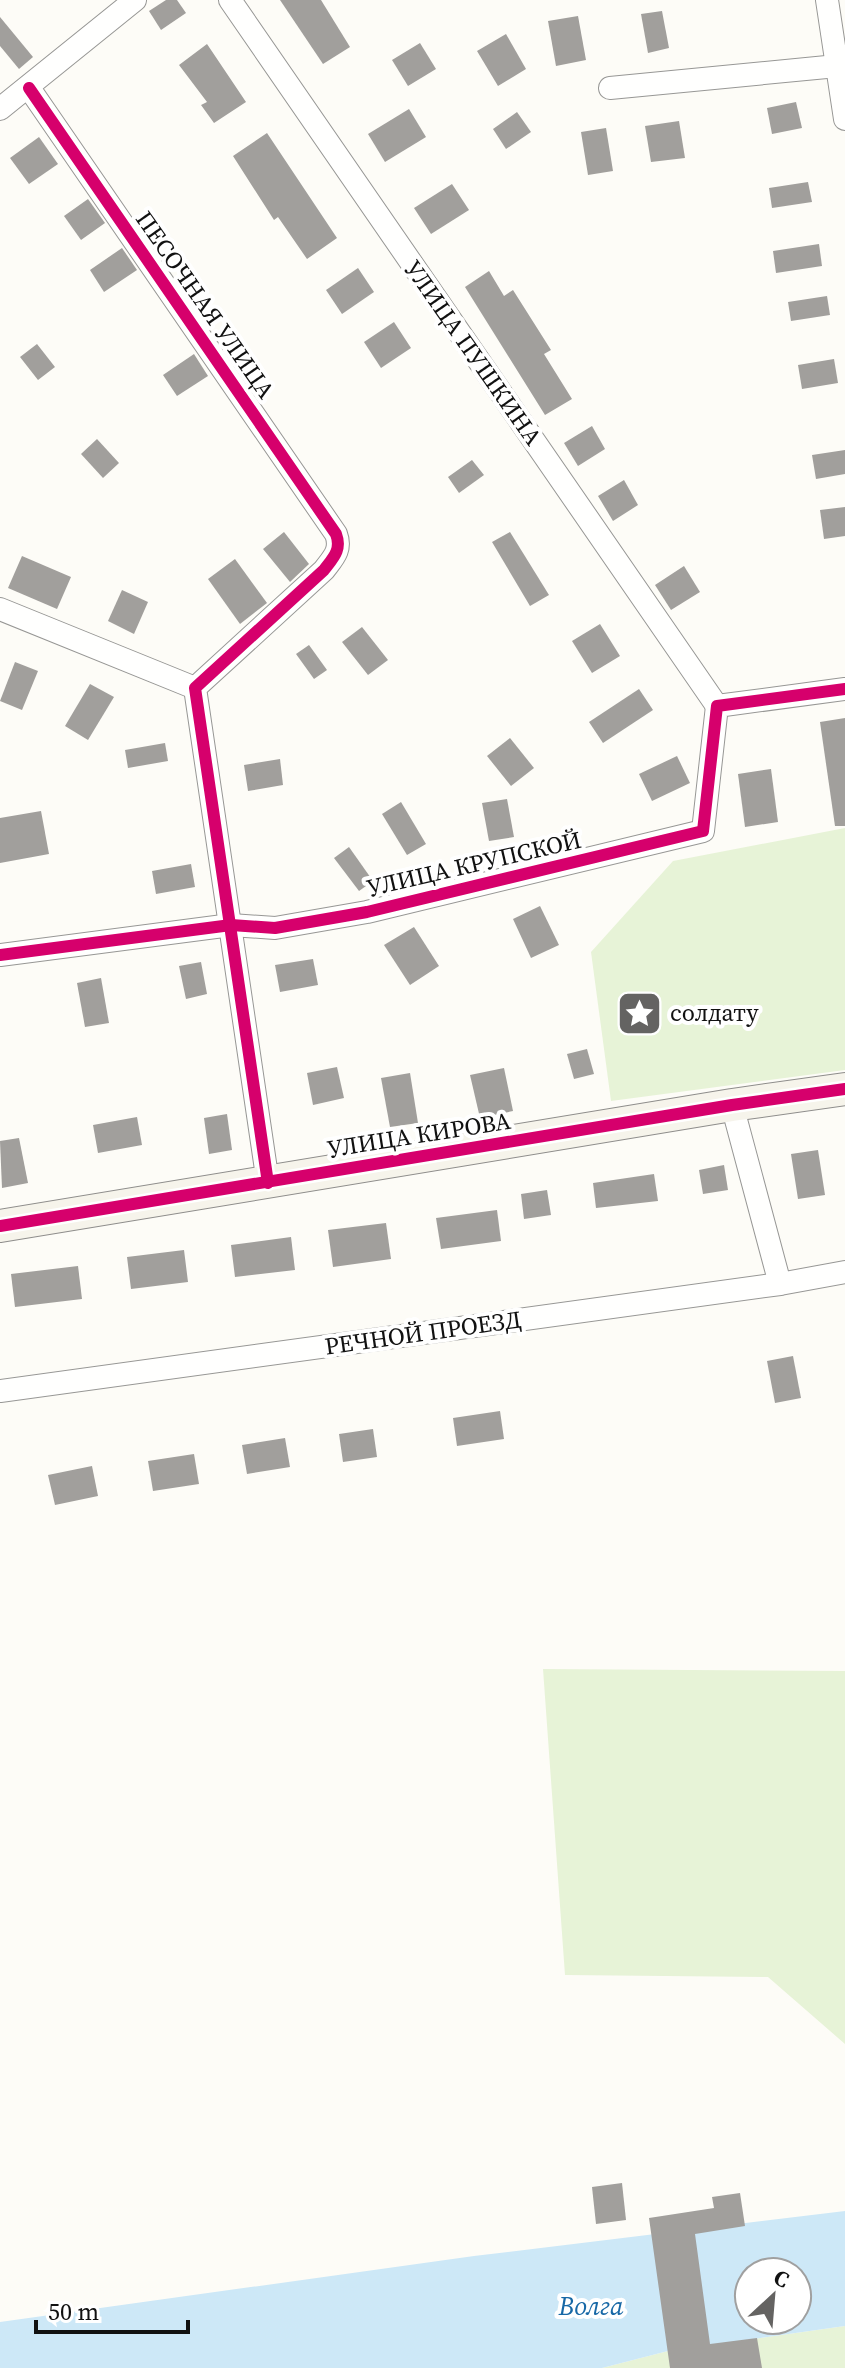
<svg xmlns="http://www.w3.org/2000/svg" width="845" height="2368" font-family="'Source Serif 4',serif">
  <rect width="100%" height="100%" fill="#fdfcf7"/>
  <g fill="#e7f3d7">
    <polygon points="845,828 845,1070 611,1101 591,952 673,861"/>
    <polygon points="543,1669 845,1671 845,2044 768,1977 565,1975"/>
    <polygon points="845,2326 845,2368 602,2368 668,2351"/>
  </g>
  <path fill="#cde8f7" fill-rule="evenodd" d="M845,2211V2326L668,2351L602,2368H0V2322L474,2256ZM749,2272H797V2320H749Z"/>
  <g fill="#a19f9c">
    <polygon points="166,0 177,0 186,13 161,30 149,11"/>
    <polygon points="280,0 321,0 350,47 323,64"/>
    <polygon points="662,11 669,48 648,53 641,14"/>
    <polygon points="578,16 586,60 556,66 548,21"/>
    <polygon points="0,17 33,57 19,69 0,46"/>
    <polygon points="506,34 526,69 498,86 477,51"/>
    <polygon points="420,43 436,69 408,86 392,60"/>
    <polygon points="207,44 246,102 214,123 201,105 207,102 179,65"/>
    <polygon points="796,102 802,128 772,134 767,108"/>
    <polygon points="409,109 426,137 385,162 368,134"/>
    <polygon points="517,112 531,132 506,149 493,129"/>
    <polygon points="679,121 685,158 651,162 645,126"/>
    <polygon points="606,128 613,171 588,175 581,132"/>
    <polygon points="267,133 337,238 307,259 278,217 274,220 233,156"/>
    <polygon points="39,137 58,164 29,184 10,158"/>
    <polygon points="808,182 812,202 772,208 769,188"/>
    <polygon points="452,184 469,210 431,234 414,208"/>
    <polygon points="88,199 105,223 81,240 64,216"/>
    <polygon points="819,244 822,266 776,273 773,251"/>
    <polygon points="122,248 137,270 104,292 90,270"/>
    <polygon points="358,268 374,292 342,314 326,290"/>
    <polygon points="489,271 504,296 513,290 551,350 544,354 572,399 545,415 465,287"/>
    <polygon points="827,296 830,315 791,321 788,302"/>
    <polygon points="394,322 411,348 381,368 364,342"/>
    <polygon points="37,344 55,367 38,380 20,357"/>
    <polygon points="194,354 208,376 177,396 163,375"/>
    <polygon points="834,359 838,383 802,389 798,365"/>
    <polygon points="592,426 605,449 578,466 564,443"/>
    <polygon points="97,439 119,463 103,478 81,454"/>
    <polygon points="845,450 845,474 816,479 812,455"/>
    <polygon points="472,460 484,475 459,493 448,477"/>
    <polygon points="624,480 638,505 613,521 598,496"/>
    <polygon points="845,507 845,536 824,539 820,510"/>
    <polygon points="284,532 309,564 290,582 263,549"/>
    <polygon points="510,532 549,595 530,606 492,542"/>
    <polygon points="22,556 71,577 57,609 8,588"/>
    <polygon points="235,559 267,603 240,624 208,579"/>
    <polygon points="684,566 700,592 671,610 655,585"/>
    <polygon points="122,590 148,602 134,634 108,621"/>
    <polygon points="600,624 620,656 592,673 572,641"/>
    <polygon points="362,627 388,660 368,675 342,642"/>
    <polygon points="309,645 327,670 314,679 296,654"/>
    <polygon points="15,662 38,671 22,710 0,701"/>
    <polygon points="90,684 114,697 88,740 65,726"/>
    <polygon points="639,689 653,710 603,743 589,722"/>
    <polygon points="845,718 845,826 835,826 820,722"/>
    <polygon points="510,738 534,768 511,786 487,756"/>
    <polygon points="165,743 168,761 128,768 125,750"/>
    <polygon points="677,756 690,783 652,801 639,774"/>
    <polygon points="280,759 283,785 248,791 244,765"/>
    <polygon points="771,769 778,822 745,827 738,774"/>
    <polygon points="507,799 514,837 489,841 482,803"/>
    <polygon points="401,802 426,844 407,855 382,814"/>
    <polygon points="41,811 49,854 0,863 0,818"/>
    <polygon points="349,847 373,881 359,891 334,858"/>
    <polygon points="191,864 195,887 156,894 152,871"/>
    <polygon points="540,906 559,945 531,958 513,919"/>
    <polygon points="414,927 439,966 410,985 384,945"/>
    <polygon points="313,959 318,985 280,992 275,965"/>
    <polygon points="201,962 207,994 186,999 179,966"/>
    <polygon points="101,978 109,1023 85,1027 77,983"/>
    <polygon points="587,1049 594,1074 574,1079 567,1054"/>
    <polygon points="337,1067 344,1098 313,1105 307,1073"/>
    <polygon points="504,1068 513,1111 480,1118 470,1075"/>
    <polygon points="410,1073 418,1123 390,1127 381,1078"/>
    <polygon points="227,1114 232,1150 209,1154 204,1118"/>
    <polygon points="137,1117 142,1145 98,1153 93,1125"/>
    <polygon points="19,1138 28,1183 2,1188 0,1141"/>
    <polygon points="818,1150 825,1195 798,1199 791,1154"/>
    <polygon points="724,1165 728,1190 703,1194 699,1170"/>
    <polygon points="654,1174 658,1201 596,1208 593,1183"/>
    <polygon points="547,1190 551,1215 524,1219 521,1194"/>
    <polygon points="497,1210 501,1241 441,1249 436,1218"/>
    <polygon points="386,1223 391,1259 333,1267 328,1230"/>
    <polygon points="291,1237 295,1270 235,1277 231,1245"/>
    <polygon points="184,1250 188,1282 131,1289 127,1257"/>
    <polygon points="78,1266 82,1299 15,1307 11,1274"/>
    <polygon points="793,1356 801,1398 775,1403 767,1361"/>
    <polygon points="500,1411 504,1439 457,1446 453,1418"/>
    <polygon points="373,1429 377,1457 343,1462 339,1434"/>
    <polygon points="285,1438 290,1467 247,1474 242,1445"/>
    <polygon points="194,1454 199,1484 153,1491 148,1461"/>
    <polygon points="92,1466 98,1496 55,1505 48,1475"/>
    <polygon points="622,2183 626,2220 596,2224 592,2187"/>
    <polygon points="740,2193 745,2226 695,2234 710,2344 757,2338 762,2368 670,2368 649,2218 714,2208 712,2197"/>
  </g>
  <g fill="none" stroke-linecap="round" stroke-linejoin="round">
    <defs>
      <g id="street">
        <polyline points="230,0 717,706"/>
        <polyline points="827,0 845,119"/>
        <path d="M29,88L336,534C342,550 333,558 324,570L195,688L268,1183"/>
        <polyline points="610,88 837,66"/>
        <polyline points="0,109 135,0"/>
        <polyline points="0,609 195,688"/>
        <polyline points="0,955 231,925 275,928 367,912 703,831 717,706 845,689"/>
        <polyline points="732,1105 780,1284"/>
        <polyline points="0,1391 780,1284 845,1272"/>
      </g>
      <polyline id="secondary" points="0,1226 732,1105 845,1089"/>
    </defs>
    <use href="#street" stroke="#979795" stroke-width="24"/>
    <use href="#secondary" stroke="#8e8d8b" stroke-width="34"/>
    <use href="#street" stroke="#fffffe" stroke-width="22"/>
    <use href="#secondary" stroke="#f6f4eb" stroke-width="32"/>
    <defs>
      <g id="cycleway">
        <path d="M29,88L336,534C342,550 333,558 324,570L195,688L268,1183"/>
        <polyline points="0,955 231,925 275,928 367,912 703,831 717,706 845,689"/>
        <polyline points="0,1226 732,1105 845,1089"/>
      </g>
    </defs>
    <use href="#cycleway" stroke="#fff" stroke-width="17"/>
    <use href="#cycleway" stroke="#d6006c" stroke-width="12"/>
  </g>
  <defs>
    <symbol id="sight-square" viewBox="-11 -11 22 22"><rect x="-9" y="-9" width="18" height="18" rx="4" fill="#646362" stroke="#fff"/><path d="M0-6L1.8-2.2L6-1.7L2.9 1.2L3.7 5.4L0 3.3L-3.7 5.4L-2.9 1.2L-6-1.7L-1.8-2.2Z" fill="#fff"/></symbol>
  </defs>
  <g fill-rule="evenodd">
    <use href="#sight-square" x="614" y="988" width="51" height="51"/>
  </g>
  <g text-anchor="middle" stroke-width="8" stroke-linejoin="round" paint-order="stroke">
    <g font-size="24" fill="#111" stroke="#fff">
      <text transform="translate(205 305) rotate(55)" y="8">ПЕСОЧНАЯ УЛИЦА</text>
      <text transform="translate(473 353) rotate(55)" y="8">УЛИЦА ПУШКИНА</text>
      <text transform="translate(474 864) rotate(-13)" y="8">УЛИЦА КРУПСКОЙ</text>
      <text transform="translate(419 1135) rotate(-9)" y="8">УЛИЦА КИРОВА</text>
      <text transform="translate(423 1333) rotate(-8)" y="8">РЕЧНОЙ ПРОЕЗД</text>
    </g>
    <g font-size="24" fill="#111" stroke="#fff" text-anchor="start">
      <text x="670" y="1021">солдату</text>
    </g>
    <g font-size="26" font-style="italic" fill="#1768a6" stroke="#fff">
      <text x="591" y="2315">Волга</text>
    </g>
  </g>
  <g transform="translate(773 2296) rotate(26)"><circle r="38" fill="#ffffff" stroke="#a0a0a0" stroke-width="2"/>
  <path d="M0-6L14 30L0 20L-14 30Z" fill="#646362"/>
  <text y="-12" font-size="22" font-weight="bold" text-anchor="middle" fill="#111111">С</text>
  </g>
  <path d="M36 2320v12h152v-12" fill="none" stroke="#111111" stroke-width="4"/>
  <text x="48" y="2320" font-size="24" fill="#111111" stroke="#ffffff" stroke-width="6" paint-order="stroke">50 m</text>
</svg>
